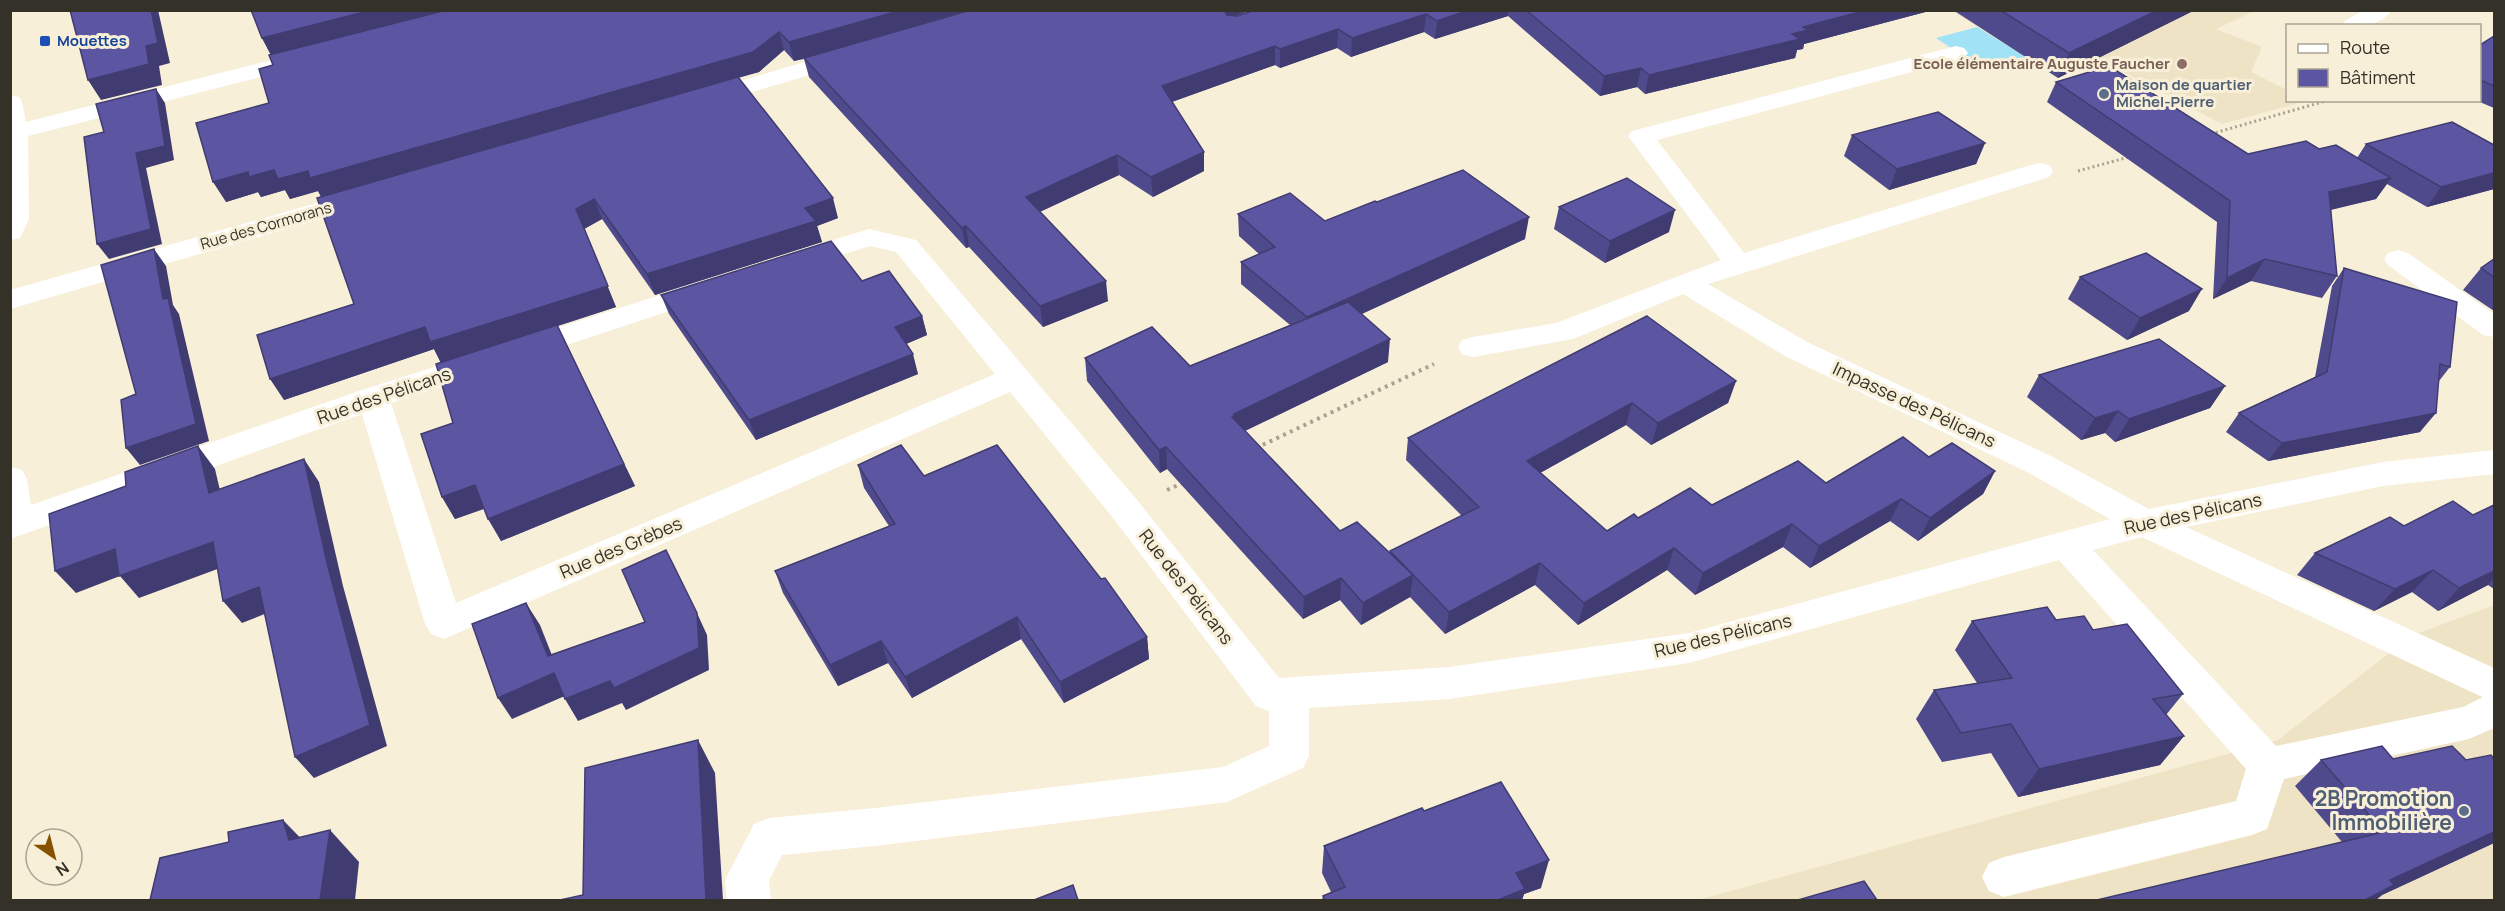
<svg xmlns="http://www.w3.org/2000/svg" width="2505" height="911" font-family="Manrope,sans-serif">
  <rect width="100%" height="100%" fill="#f8efd8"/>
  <g fill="#efe3c5">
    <polygon points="1952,11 2254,11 2216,29 2262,47 2251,72 2287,90 2288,100 2306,101 2222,124 2071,44 2023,54"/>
    <polygon points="2494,605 2494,900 1698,900 2278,740 2411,636"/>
  </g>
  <polygon fill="#a1e2f7" points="1977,27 2026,57 1975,64 1936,38"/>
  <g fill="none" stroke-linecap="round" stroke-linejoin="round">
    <g stroke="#a9a291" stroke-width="3" stroke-dasharray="2 3" stroke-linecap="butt">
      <polyline points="2211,134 2329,100"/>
      <polyline points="2078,171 2129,157"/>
    </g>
    <g stroke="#a9a291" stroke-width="4" stroke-dasharray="3 4.5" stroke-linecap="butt">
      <polyline points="1256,448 1434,364"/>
      <polyline points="1167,490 1185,482"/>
    </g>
    <g fill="#fff" fill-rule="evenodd">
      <path d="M2364,10H2392C2380,27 2360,26 2342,26L2345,21Z"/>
      <path d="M1956,46L1964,48L1968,53L1964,58L1657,140L1744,253L2031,165L2040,163L2049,165L2053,171L2049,177L1708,284L1807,342L2051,456L2149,509L2383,462L2494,450V474L2383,486L2186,527L2494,668V728L2469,739L2284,779L2267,829L2252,835L2004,897L1989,891L1982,877L1989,863L2004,857L2236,801L2246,769L2059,560L1689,663L1449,699L1309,708V756L1303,768L1227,802L875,846L782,855L769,881L771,900H727L725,880L754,824L769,818L875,808L1223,767L1269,746V711L1256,706L1113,518L1010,392L444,639L431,634L425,624L362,414L10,539V467L22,470L27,479L31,505L362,390L698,283L708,280L718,283L722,289L718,295L391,403L456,603L995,374L896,252L870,246L794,270L784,267L780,261L784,255L869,229L916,240L1137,500L1279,678L1449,667L1689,633L2110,519L2027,472L1785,356L1683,294L1573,339L1473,357L1462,354L1458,347L1462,340L1473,337L1556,323L1721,260L1628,136L1632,131ZM2142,537L2480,696L2483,697L2463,707L2276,746L2093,550Z"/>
      <polygon points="850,49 858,51 862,56 858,61 704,106 695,104 692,99 695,94"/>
      <polygon points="304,52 312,54 316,59 312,64 28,136 29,219 20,238 10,240 10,95 19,97 22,102 26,122"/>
      <polygon points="363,190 372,192 376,198 372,204 10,309 10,290"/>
      <polygon points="2398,250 2408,253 2494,314 2494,337 2483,335 2388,265 2384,259 2388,253"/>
    </g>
  </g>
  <g fill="#4f4a8b">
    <polygon points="1255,10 1933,10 1804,44 1803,49 1797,50 1795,58 1645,94 1637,87 1600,96 1508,16 1435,39 1424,32 1351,57 1337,48 1280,68 1275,65 1172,102 1204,171 1153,197 1119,175 1040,212 1108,301 1043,327 969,247 966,248 809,77 804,59 794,61 784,50 759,72 738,77 838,218 817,226 822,242 655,295 602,219 584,229 616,307 558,326 635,486 501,541 484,509 455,519 442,497 453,423 441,363 434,349 284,400 354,304 321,197 318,191 290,199 285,190 261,197 258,192 226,202 269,103 273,65 271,55 262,38 1237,16"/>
    <polygon points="1953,10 2195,10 2058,78"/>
    <polygon points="2494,36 2494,108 2475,100 2480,100 2480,45"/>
    <polygon points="2056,82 2248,154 2319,149 2357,158 2366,144 2494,145 2494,189 2427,207 2387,184 2376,199 2331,210 2337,276 2322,298 2251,281 2213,299 2217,222 2047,102"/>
    <polygon points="1852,135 1985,143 1976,164 1889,190 1844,156"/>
    <polygon points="1377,202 1525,239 1362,314 1388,362 1245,431 1340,531 1390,553 1390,551 1462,516 1406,460 1408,438 1736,381 1728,403 1651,445 1626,425 1540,473 1607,531 1638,518 1712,505 1826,483 1929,457 1995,471 1983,494 1918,541 1890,521 1810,568 1783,547 1695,595 1667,570 1578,625 1535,585 1445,634 1410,597 1361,625 1340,600 1303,619 1167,469 1160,473 1087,381 1085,358 1190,366 1290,325 1241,284 1241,262 1259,254 1239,236 1238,214 1325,221"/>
    <polygon points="1559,207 1669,232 1605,263 1554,229"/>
    <polygon points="2494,259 2494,311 2463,290 2481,268"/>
    <polygon points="2344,268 2450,367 2439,381 2420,432 2268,461 2226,432 2239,413 2315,377 2332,286"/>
    <polygon points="2080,277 2189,311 2127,340 2068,299"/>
    <polygon points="862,281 922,316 927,335 906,344 918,374 756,440 669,314 661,295"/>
    <polygon points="2039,375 2225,386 2210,408 2115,442 2105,433 2081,440 2027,397"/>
    <polygon points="858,465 924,476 1147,637 1149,659 1064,703 1021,639 912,698 888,663 838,686 783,593 775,571 889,526 864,488"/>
    <polygon points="2494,505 2494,589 2488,585 2438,611 2412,592 2374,611 2297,575 2315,553 2404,526 2473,515"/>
    <polygon points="2056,620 2093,630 2183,694 2166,715 2184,736 2160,765 2018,797 1991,753 1942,762 1916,719 1934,690 1977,683 1955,650 1972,621"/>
    <polygon points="2393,759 2466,760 2494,759 2494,843 2382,895 2376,900 2097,900 2342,842 2295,786 2321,760"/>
    <polygon points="1424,811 1541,888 1524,894 1522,900 1322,900 1323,896 1331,892 1322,873 1324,846"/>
  </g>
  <g fill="#403c71">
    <polygon points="151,10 158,10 170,63 159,66 162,85 101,100 88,80 146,46"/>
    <polygon points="372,10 454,10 272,57 262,38"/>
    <polygon points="902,10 970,10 794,61 789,42"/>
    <polygon points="1223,10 1252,10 1227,19"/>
    <polygon points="1469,10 1508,10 1508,16 1435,39 1437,21"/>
    <polygon points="1867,10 1933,10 1804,44 1803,49 1797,50 1795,58 1645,94 1649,75 1792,34 1803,27"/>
    <polygon points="2158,10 2195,10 2058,78 2069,53"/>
    <polygon points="1426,14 1424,32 1351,57 1352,38"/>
    <polygon points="1338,29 1337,48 1280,68 1280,49"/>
    <polygon points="779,32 784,50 759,72 322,198 318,191 290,199 285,190 261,197 258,192 226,202 213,182 248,172 274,170"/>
    <polygon points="1275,46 1275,65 1163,105 1162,86"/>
    <polygon points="1641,68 1637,87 1600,96 1604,76"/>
    <polygon points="156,89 165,103 174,160 146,168 162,244 109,259 97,244 136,153"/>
    <polygon points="1985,143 1976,164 1889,190 1897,169"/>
    <polygon points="1204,152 1204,171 1153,197 1151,177"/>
    <polygon points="1117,155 1119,175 1028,217 1026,197"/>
    <polygon points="2494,173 2494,189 2427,207 2441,187"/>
    <polygon points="2391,178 2376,199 2315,213 2329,192"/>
    <polygon points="833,198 838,218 817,226 822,242 655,295 647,274 805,208"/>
    <polygon points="594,199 602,219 584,229 616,307 441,363 434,349 284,400 270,379"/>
    <polygon points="1675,210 1669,232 1605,263 1610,241"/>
    <polygon points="1529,217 1525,239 1306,339 1307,317"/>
    <polygon points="966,226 969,247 966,248 962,228"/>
    <polygon points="154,249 166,266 173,305 179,314 209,441 140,465 126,448 163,299"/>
    <polygon points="2265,259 2251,281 2213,299 2227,278"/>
    <polygon points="1106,281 1108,301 1043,327 1040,306"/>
    <polygon points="2202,289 2189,311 2127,340 2140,318"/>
    <polygon points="922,316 927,335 899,347 895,327"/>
    <polygon points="1390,339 1388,362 1236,435 1232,417 1234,414"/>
    <polygon points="913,354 918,374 756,440 749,420"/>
    <polygon points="1736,381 1728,403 1651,445 1658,423"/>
    <polygon points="2225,386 2210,408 2115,442 2129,419"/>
    <polygon points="1632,403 1626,425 1522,483 1527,461"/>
    <polygon points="2118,411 2105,433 2081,440 2095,418"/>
    <polygon points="2436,413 2420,432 2268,461 2282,443"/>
    <polygon points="198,446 215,469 226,516 209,493"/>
    <polygon points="1166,447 1167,469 1160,473 1159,450"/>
    <polygon points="304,459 319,482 343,586 387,746 314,778 295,757 327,563"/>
    <polygon points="624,464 635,486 501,541 488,519"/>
    <polygon points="1995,471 1983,494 1918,541 1930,518"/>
    <polygon points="475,485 488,507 455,519 442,497"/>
    <polygon points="1901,499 1890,521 1810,568 1819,546"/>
    <polygon points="1792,524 1783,547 1695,595 1703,573"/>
    <polygon points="213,542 231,564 139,598 120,576 76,593 55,571 115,549"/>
    <polygon points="1674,548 1667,570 1578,625 1584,603"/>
    <polygon points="1540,563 1535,585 1445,634 1449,612"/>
    <polygon points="2433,570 2412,592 2374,611 2395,589"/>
    <polygon points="2494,571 2494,578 2488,585 2438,611 2459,588"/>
    <polygon points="1413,575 1410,597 1361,625 1363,603"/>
    <polygon points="1341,578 1340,600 1303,619 1304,597"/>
    <polygon points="259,587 277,609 242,623 223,601"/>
    <polygon points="526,603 540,625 561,678 548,656"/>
    <polygon points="697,613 707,635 709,670 626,710 622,703 578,721 565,699"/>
    <polygon points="1017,617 1021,639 912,698 905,677"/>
    <polygon points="1147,637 1149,659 1064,703 1060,682"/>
    <polygon points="881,641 888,663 838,686 830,665"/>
    <polygon points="554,673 567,695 512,719 498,698"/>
    <polygon points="2184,736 2160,765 2018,797 2039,769"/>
    <polygon points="698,740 715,773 723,900 706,900"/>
    <polygon points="283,820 314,852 289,840"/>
    <polygon points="330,830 359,862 355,900 320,900"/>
    <polygon points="2494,832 2494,843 2382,895 2376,900 2365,900 2390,880"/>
    <polygon points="1549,860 1541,888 1524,894 1522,900 1500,900 1516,873"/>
  </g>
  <g fill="#5c56a2" stroke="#403c71" stroke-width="1.5">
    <polygon points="70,10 151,10 158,43 146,46 149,64 88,80"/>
    <polygon points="251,10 372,10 262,38"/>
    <polygon points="447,10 902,10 789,42 779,32 753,52 310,178 308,171 278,179 274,170 249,177 248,172 213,182 196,123 269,103 259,69 273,65 269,55"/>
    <polygon points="971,10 1224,10 1227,15 1237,16 1255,10 1469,10 1437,21 1426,14 1352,38 1338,29 1280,49 1275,46 1162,86 1204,152 1151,177 1117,155 1026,197 1106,281 1040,306 966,226 962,228 804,58"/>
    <polygon points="1526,10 1867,10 1803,27 1808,30 1792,34 1800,39 1649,75 1641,68 1604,76"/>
    <polygon points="2000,10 2158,10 2069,53"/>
    <polygon points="2494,36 2494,86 2480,80 2480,45"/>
    <polygon points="2109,66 2248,154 2306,141 2319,149 2336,145 2391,178 2329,192 2337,276 2265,259 2227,278 2230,201 2056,82"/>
    <polygon points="738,77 833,198 805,208 816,221 647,274 594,199 576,209 608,286 430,342 425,327 270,379 257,335 354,304 317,198"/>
    <polygon points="156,89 165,146 136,153 151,229 97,244 84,137 104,132 96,104"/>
    <polygon points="1938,112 1985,143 1897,169 1852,135"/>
    <polygon points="2452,122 2494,145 2494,173 2441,187 2366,144"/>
    <polygon points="1463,170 1529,217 1307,317 1241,262 1275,247 1238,214 1290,193 1325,221 1375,201 1377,202"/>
    <polygon points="1627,178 1675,210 1610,241 1559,207"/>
    <polygon points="831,241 862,281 889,271 922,316 895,327 913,354 749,420 661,295"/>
    <polygon points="154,249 163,299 168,298 196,424 126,448 121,400 136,394 101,265"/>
    <polygon points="2146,253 2202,289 2140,318 2080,277"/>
    <polygon points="2494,259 2494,277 2481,268"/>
    <polygon points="2344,268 2457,302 2450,367 2440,364 2436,413 2282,443 2239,413 2327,372"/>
    <polygon points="1348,302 1390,339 1234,414 1235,415 1232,417 1340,531 1357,522 1413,575 1363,603 1341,578 1304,597 1166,447 1159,450 1085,358 1152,327 1190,366"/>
    <polygon points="1647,316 1736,381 1658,423 1632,403 1527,461 1607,531 1634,514 1638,518 1690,488 1712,505 1798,461 1826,483 1903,437 1929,457 1952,443 1995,471 1930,518 1901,499 1819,546 1792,524 1703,573 1674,548 1584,603 1540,563 1449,612 1390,551 1479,507 1408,438"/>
    <polygon points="557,325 624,464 488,519 475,485 442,497 421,434 453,423 436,364"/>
    <polygon points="2159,339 2225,386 2129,419 2118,411 2095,418 2039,375"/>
    <polygon points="901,445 924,476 997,445 1101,579 1105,578 1147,637 1060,682 1017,617 905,677 881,641 830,665 775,571 895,524 858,465"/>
    <polygon points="198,446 209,493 304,459 327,563 370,725 295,757 259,587 223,601 213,542 119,576 115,549 55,571 49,514 126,486 125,472"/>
    <polygon points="2453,501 2473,515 2494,505 2494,571 2459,588 2433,570 2395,589 2315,553 2390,517 2404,526"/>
    <polygon points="666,550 697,613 699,648 614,688 610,681 565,699 554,673 498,698 472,624 526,603 548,656 645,622 622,570"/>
    <polygon points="2047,607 2056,620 2084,616 2093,630 2127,624 2183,694 2153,699 2184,736 2039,769 2011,724 1961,733 1934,690 2012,678 1972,621"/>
    <polygon points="698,740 706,900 560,900 583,895 585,768"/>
    <polygon points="2382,746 2393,759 2452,746 2466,760 2491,755 2494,759 2494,832 2390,880 2394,885 2365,900 2097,900 2384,832 2321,760"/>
    <polygon points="1501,782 1549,860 1516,873 1525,889 1500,899 1501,900 1325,900 1323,896 1345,887 1324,846 1422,808 1424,811"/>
    <polygon points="283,820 289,840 330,830 320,900 150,900 160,858 229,842 228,832"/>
    <polygon points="1864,881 1877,900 1798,900"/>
    <polygon points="1073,885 1078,900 1034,900"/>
  </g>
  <rect fill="#1a4fb4" stroke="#f8efd8" stroke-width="2" x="39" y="35" width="12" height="12" rx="3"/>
  <circle fill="#8d6e63" stroke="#f8efd8" stroke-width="2" cx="2182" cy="64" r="6"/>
  <g fill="#5c6f8a" stroke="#f8efd8" stroke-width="2">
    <circle cx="2104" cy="94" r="6"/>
    <circle cx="2464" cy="811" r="6"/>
  </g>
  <g text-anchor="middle" stroke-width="6" stroke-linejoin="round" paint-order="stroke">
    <g font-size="15" font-weight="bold" fill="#164399" stroke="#f8efd8" text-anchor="start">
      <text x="57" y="46">Mouettes</text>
    </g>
    <g font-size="15" font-weight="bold" fill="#785e54" stroke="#f8efd8" text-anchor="end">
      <text x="2170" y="69">Ecole élémentaire Auguste Faucher</text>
    </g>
    <g font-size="15" font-weight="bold" fill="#4e5e75" stroke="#f8efd8" text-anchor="start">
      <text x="2116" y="90">Maison de quartier<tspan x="2116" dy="17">Michel-Pierre</tspan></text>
    </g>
    <g font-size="15" fill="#343128" stroke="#f8efd8">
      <text transform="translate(266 226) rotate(-16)" y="5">Rue des Cormorans</text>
    </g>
    <g font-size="18" fill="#343128" stroke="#f8efd8">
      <text transform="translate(384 396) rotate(-19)" y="6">Rue des Pélicans</text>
      <text transform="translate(1914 405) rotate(25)" y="6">Impasse des Pélicans</text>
      <text transform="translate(2193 514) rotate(-12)" y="6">Rue des Pélicans</text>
      <text transform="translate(621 548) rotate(-23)" y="6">Rue des Grèbes</text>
      <text transform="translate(1186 587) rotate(52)" y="6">Rue des Pélicans</text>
      <text transform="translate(1723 636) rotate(-13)" y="6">Rue des Pélicans</text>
    </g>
    <g font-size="21" font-weight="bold" fill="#4e5e75" stroke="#f8efd8" text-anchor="end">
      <text x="2452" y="806">2B Promotion<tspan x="2452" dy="24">Immobilière</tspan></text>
    </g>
  </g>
  <rect width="2505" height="911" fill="none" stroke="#343128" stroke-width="24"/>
  <rect x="2286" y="24" width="195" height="78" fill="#f8efd8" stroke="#aaa392" stroke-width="1.5"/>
  <rect x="2298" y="44" width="30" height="9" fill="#ffffff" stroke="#aaa392" stroke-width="1.5"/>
  <text x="2340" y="54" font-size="18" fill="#343128">Route</text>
  <rect x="2298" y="69" width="30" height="18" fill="#5c56a2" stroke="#aaa392" stroke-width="1.5"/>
  <text x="2340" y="84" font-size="18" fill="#343128">Bâtiment</text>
  <g transform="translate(54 857) rotate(145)"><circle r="28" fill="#f8efd8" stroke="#aaa392" stroke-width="1.5"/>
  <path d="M0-4.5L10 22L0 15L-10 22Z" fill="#875200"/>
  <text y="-9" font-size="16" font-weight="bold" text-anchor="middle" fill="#343128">N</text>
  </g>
</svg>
